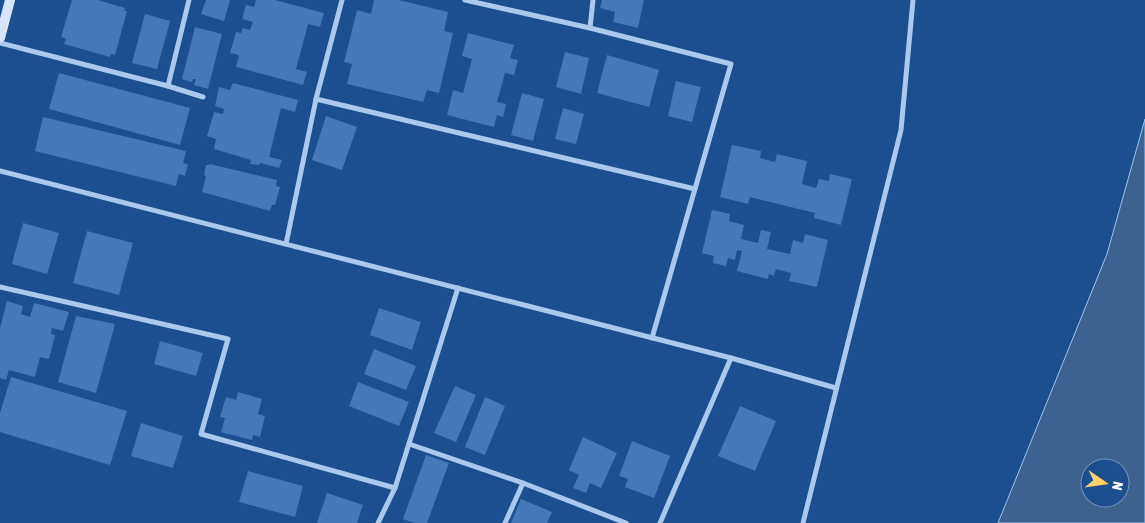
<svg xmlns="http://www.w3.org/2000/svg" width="1145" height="523" font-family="'Asap Condensed',sans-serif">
  <rect width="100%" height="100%" fill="#1b4f8f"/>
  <path fill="#3c6290" stroke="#9cc4f0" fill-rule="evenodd" d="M1145,119V523H998L1107,254ZM1090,468H1120V498H1090Z"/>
  <g fill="#4478b7">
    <polygon points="72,0 98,0 125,8 124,11 127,11 115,55 111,54 110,57 64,44 66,39 61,37"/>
    <polygon points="206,0 230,0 224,21 201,14"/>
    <polygon points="256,0 275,0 324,13 320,27 308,24 296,69 307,72 303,85 236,67 239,55 230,53 236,32 241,33 243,28 250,30 253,22 242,19 246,5 254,7"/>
    <polygon points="374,0 399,0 448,12 444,31 453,33 439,93 427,90 423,102 347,84 352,64 344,62 357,10 371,14"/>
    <polygon points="602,0 644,0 638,28 613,22 615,12 600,8"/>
    <polygon points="145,14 170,21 157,69 132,63"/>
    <polygon points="195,27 222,34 208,89 194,85 196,79 193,79 192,82 182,79"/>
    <polygon points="468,33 514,45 510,58 518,60 514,75 505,73 497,102 506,104 503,117 497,115 494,127 447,115 453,90 463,93 472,59 462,56"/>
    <polygon points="565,52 589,58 581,94 556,87"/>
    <polygon points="607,55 659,70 649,107 597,93"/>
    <polygon points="59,73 190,108 180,145 49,109"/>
    <polygon points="676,81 701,87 692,122 668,116"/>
    <polygon points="233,83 298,100 295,112 281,108 269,157 282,160 279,168 260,163 259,165 250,164 251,160 214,149 216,139 207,136 214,112 223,114 224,109 215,106 219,87 230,90"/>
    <polygon points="522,93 544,99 533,141 511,135"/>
    <polygon points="563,108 584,114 576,144 555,139"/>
    <polygon points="326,116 357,127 342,170 312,160"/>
    <polygon points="43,117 186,151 183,163 188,164 185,176 179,174 176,186 35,151"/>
    <polygon points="732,145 761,151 760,158 775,162 777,154 807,161 802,184 816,188 819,179 829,181 830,174 852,179 841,225 814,218 815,213 750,197 748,204 720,197"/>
    <polygon points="210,164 277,180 276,186 280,187 275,205 272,205 270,211 202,192 206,176 204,175 206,165 209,165"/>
    <polygon points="712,210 730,214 729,221 744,225 741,239 758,243 761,230 771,232 767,249 790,254 793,240 803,243 805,234 828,240 817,287 789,281 791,273 776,269 774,276 769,274 768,279 737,271 742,251 737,250 735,260 728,258 726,266 713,263 714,256 702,253"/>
    <polygon points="23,223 59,233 47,274 12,264"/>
    <polygon points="87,231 133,243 119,295 73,283"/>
    <polygon points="7,301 23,306 21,314 30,317 34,303 69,312 63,331 52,328 51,334 55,335 49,359 40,357 35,377 9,370 6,380 0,378 0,328"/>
    <polygon points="379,308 421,322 412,350 370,335"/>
    <polygon points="76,316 115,324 96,393 58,382"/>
    <polygon points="160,341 203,353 196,376 154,364"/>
    <polygon points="374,349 416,366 406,390 364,374"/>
    <polygon points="11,377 127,411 110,465 0,432 0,413"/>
    <polygon points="358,382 409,402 399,426 349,406"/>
    <polygon points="455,386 476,395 456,442 434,433"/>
    <polygon points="238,392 262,399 258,414 265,416 260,437 253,435 252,440 221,432 225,418 220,417 226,397 236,400"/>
    <polygon points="485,397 505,406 485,455 465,447"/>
    <polygon points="740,406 776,421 755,471 718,456"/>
    <polygon points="141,423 183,436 173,468 131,456"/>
    <polygon points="583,437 617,453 601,488 590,483 586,493 573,488 579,475 569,470"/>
    <polygon points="632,441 670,456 654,498 625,487 628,479 619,476"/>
    <polygon points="426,455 449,463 427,523 414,523 403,519"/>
    <polygon points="248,471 303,486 295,517 239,502"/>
    <polygon points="327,493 363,505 357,523 317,523"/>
    <polygon points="521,499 552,512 547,523 511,523"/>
  </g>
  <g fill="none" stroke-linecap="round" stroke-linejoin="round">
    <g stroke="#a9c9ee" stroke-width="5">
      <polyline points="465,0 590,28 731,64 652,338"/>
      <polyline points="590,28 593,0"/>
      <polyline points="0,43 168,86 203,97"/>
      <polyline points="168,86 189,0"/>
      <polyline points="316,99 695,189"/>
      <polyline points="0,171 731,358 836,388"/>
      <polyline points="286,244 316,99 342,0"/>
      <polyline points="0,287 228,339 201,434 395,488"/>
      <polyline points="409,444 523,483 626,523"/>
      <polyline points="378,523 395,488 458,288"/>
      <polyline points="505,523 523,483"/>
      <polyline points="660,523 731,358"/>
      <polyline points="803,523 901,130 913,0"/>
    </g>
    <polyline stroke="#d6e6fa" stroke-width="10" points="0,38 10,0"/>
  </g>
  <g transform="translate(1105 483) rotate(103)"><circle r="24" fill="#1b4f8f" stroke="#7695bc"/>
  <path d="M0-4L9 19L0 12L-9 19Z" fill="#ffd166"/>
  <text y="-8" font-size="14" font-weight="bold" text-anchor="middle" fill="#ffffff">N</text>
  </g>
</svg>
